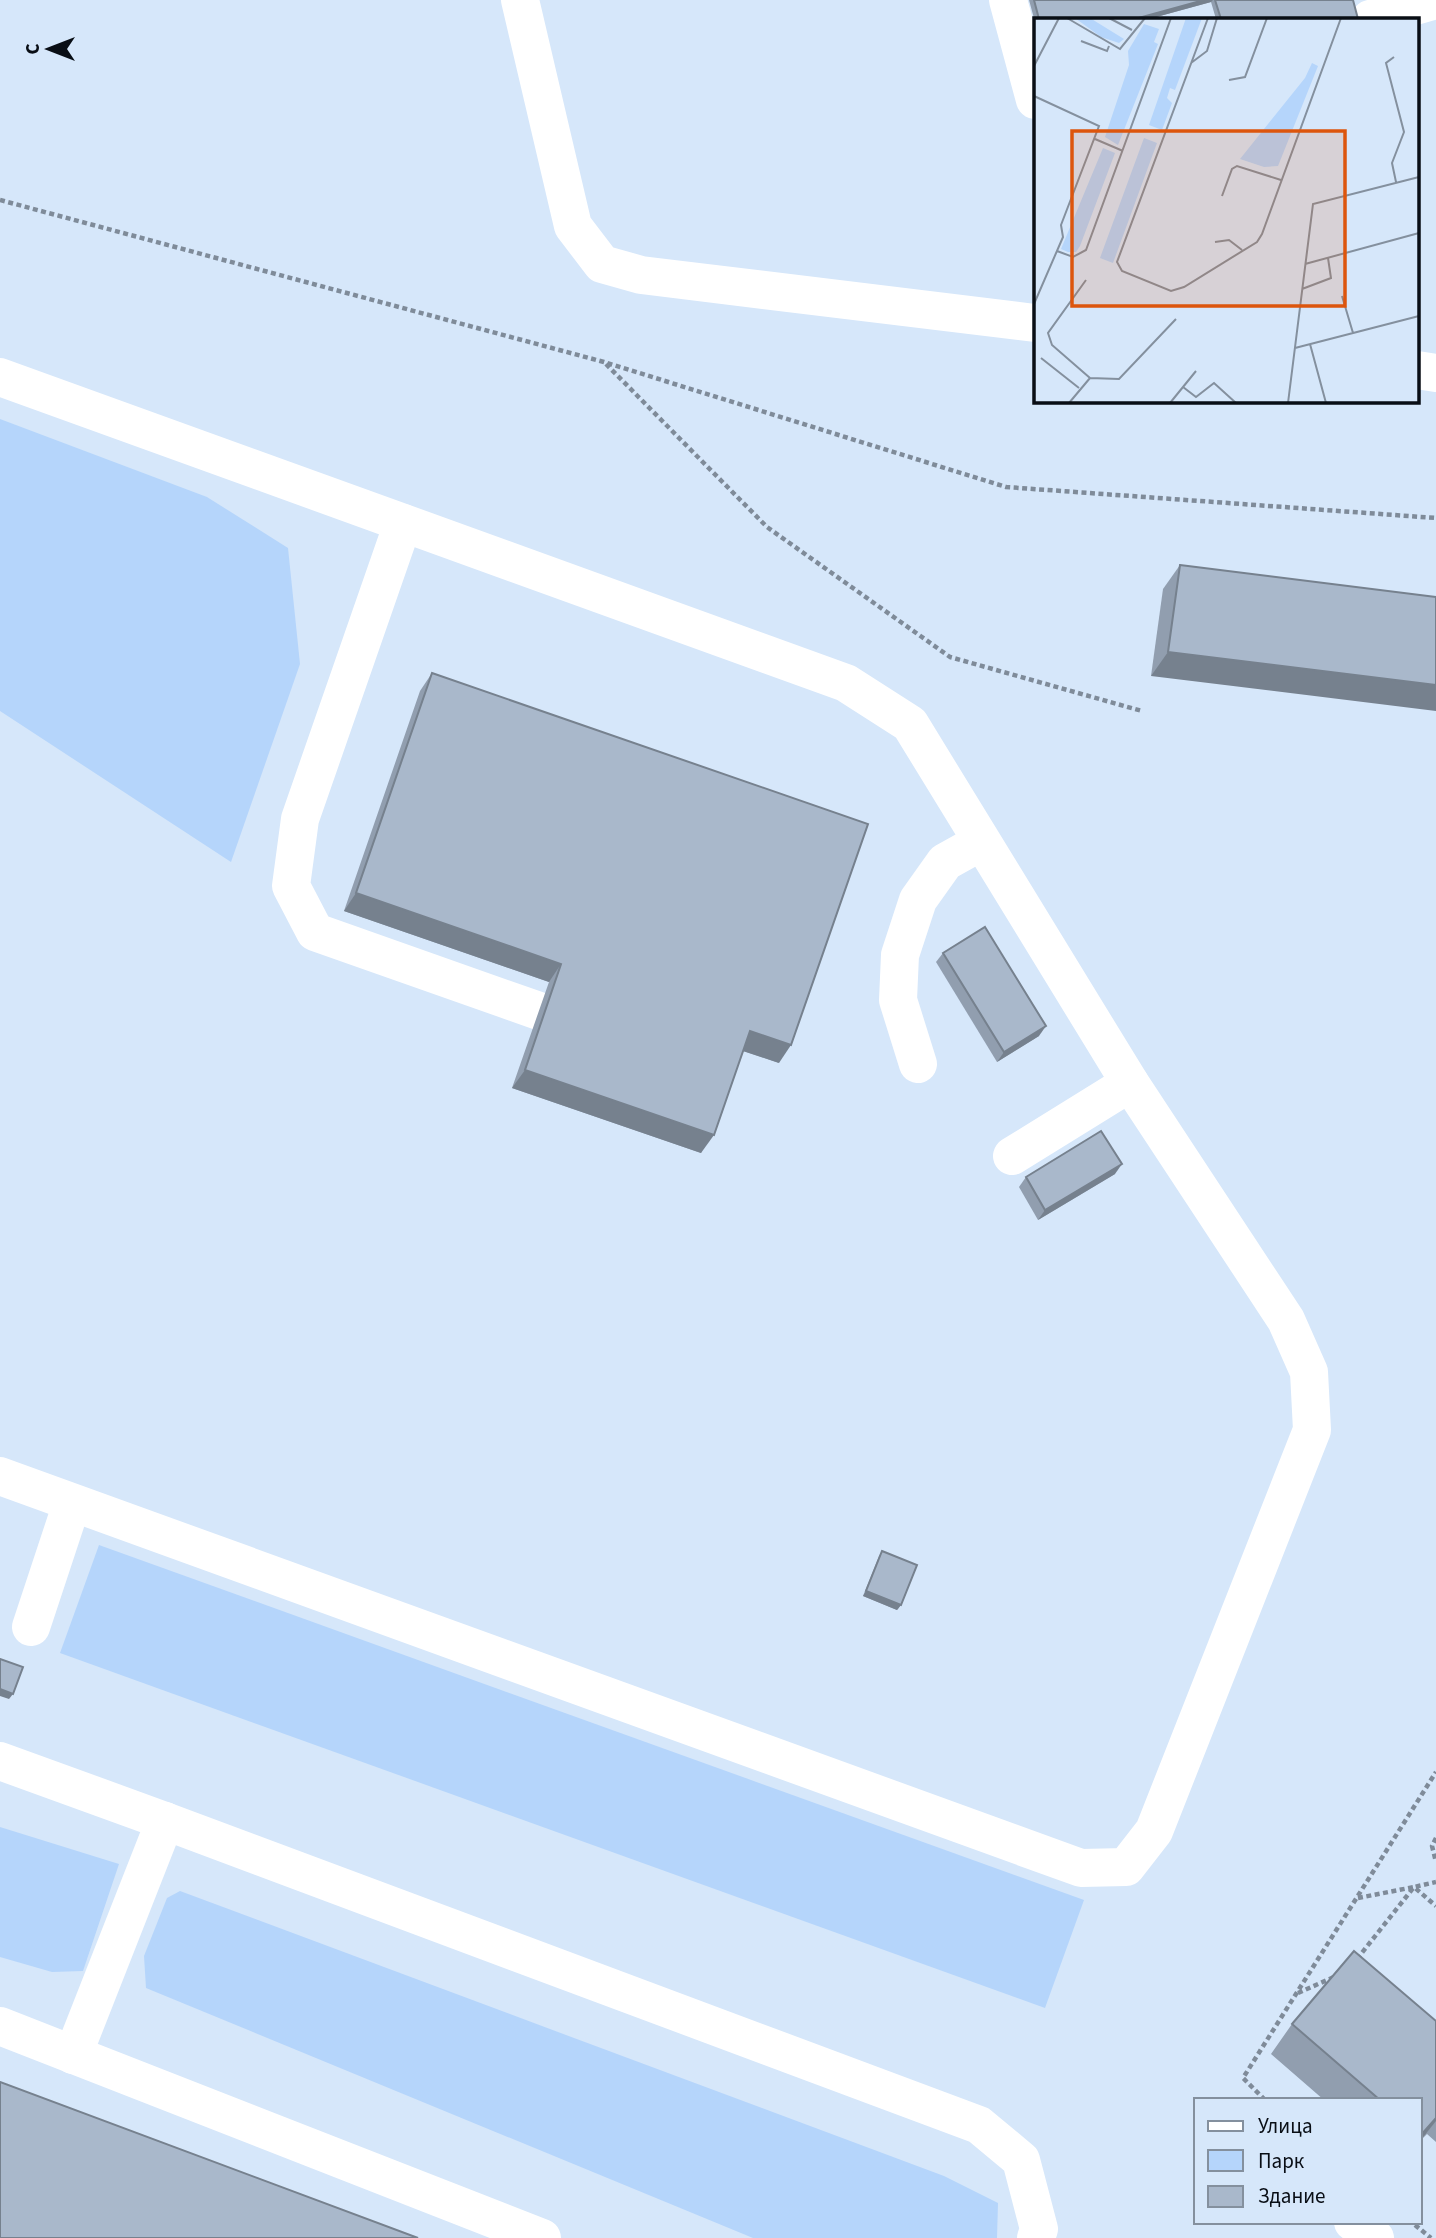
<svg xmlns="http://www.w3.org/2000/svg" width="1436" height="2238" font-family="'Source Sans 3',sans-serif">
  <rect width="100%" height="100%" fill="#d6e7fa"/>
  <g fill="#b5d5fb">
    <polygon points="0,419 207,497 288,548 300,664 231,862 0,711"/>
    <polygon points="99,1545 1084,1900 1045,2008 60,1653"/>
    <polygon points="0,1827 119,1864 83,1971 52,1972 0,1957"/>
    <polygon points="180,1891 944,2176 998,2203 997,2238 753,2238 146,1988 144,1956 167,1898"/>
  </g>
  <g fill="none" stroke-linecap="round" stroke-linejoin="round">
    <g stroke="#7f8b99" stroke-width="4.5" stroke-dasharray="5 3.5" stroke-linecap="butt">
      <polyline points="0,200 604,362 1006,487 1436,518"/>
      <polyline points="606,364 767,527 950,657 1142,711"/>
      <polyline points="1436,1838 1432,1846 1436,1862"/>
      <polyline points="1358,1898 1414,1887 1436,1906"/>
      <polyline points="1357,1959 1414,1887 1436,1882"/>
      <polyline points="1298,1993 1334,1977"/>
      <polyline points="1265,2100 1243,2078 1436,1772"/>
      <polyline points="1415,2225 1431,2238"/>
    </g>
    <g stroke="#fff" stroke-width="38">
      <polyline points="520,0 573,226 602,264 641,275 1035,323"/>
      <polyline points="1008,0 1035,100"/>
      <polyline points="1370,19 1436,0"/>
      <polyline points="1417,370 1436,373"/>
      <polyline points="0,377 846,683 910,724 1130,1083 1286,1320 1309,1372 1312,1430 1154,1831 1126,1867 1081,1868 0,1476"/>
      <polyline points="403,523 300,819 291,886 315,932 539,1011"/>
      <polyline points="918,1064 898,1000 900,955 918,900 945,862 981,842"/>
      <polyline points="1012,1156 1130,1083"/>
      <polyline points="31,1627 72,1503"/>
      <polyline points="0,1761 165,1821 979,2125 1021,2160 1039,2229 1036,2238"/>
      <polyline points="0,2026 542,2238"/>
      <polyline points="73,2055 165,1821"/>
      <polyline points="1353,2222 1375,2238"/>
    </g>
  </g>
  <g fill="#919eaf">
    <polygon points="1029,0 1353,0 1358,19 1216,19 1211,2 1149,19 1035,19 1035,22"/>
    <polygon points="1180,565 1436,597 1151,676 1163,589"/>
    <polygon points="432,673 779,1063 743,1051 701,1153 512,1088 549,982 344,911 420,691"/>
    <polygon points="943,953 1039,1036 997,1062 936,962"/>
    <polygon points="1115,1174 1038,1220 1019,1187 1026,1177"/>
    <polygon points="882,1551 901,1605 897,1610 863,1596 879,1556"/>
    <polygon points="1436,2021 1436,2142 1427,2134 1420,2141 1420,2100 1324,2100 1271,2054 1292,2024"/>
  </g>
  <g fill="#76818e">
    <polygon points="1204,0 1213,0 1211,2 1149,19 1135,19"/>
    <polygon points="1168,652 1436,685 1436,711 1151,676"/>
    <polygon points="356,893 561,964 549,982 344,911"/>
    <polygon points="1046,1026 1039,1036 997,1062 1004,1052"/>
    <polygon points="750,1031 791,1045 779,1063 737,1049"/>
    <polygon points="525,1070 714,1135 701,1153 512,1088"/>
    <polygon points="1122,1164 1115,1174 1038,1220 1045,1210"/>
    <polygon points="866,1591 901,1605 897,1610 863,1596"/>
    <polygon points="0,1689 13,1694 9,1699 0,1696"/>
    <polygon points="1436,2118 1436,2121 1420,2141 1420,2136"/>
  </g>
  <g fill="#a9b8cb" stroke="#76818e" stroke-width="2">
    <polygon points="1034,0 1204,0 1135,19 1039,19"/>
    <polygon points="1215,0 1353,0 1358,19 1221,19"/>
    <polygon points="1180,565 1436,597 1436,685 1168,652"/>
    <polygon points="432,673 868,824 791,1045 750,1031 714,1135 525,1070 561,964 356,893"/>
    <polygon points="985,927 1046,1026 1004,1052 943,953"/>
    <polygon points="1101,1131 1122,1164 1045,1210 1026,1177"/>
    <polygon points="882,1551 917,1565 901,1605 866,1591"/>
    <polygon points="0,1659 23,1667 13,1694 0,1689"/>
    <polygon points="1354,1951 1436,2021 1436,2118 1421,2135 1420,2134 1420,2100 1380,2100 1292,2024"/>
    <polygon points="0,2082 418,2238 0,2238"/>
  </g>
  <g transform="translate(1034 18)">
    <rect width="385" height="385" fill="#d6e7fa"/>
    <path d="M41,0H56L90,21L85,25L67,19ZM152,0H168L141,72L136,70L133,80L138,85L128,112L115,107ZM110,6L125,11L120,24L124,26L84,127L71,119L95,47L94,33ZM278,45L284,48L244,148L230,149L206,141L271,60ZM110,120L123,125L79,245L66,240ZM69,130L81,135L46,228L42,234H34L27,231Z" fill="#b5d5fb"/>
    <path fill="none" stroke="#84909e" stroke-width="2" d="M33,0L86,31L111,0M75,0L98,12M174,0L83,244L88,253L137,273L150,269L223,224L228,216L307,0M47,23L73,33L75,28M360,39L352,45L370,114L358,145L362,164M157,45L173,33L183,0M0,48L25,0M195,62L211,59L233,0M0,78L65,108L27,207L29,219L0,286M61,121L89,133M188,178L198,151L203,148L247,162M181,224L195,222L208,232M23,233L39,239L52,232L137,0M271,246L385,215M52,262L14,315L18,327L56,360L85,361L142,301M268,271L297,260L294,240M308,278L319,315M276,326L292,385M261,330L385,298M7,340L45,370M149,369L162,379L180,365L202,385M35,385L56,360M136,385L162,353M254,385L279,186L385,159"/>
    <path fill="#dd550c" fill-opacity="0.15" stroke="#dd550c" stroke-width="3.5" d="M38,113H311V288H38Z"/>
    <rect width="385" height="385" fill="none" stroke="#090e15" stroke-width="3.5"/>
  </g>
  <rect x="1194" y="2098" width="228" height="126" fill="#d6e7fa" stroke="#84909e" stroke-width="2"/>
  <rect x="1208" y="2121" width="35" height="10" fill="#ffffff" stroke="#84909e" stroke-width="2"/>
  <text x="1258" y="2133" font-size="21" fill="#090e15">Улица</text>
  <rect x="1208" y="2150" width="35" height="21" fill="#b5d5fb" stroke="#84909e" stroke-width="2"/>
  <text x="1258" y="2168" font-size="21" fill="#090e15">Парк</text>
  <rect x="1208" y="2186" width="35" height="21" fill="#a9b8cb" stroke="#84909e" stroke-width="2"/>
  <text x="1258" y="2203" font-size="21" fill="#090e15">Здание</text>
  <g transform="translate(49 49) rotate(270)" stroke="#d6e7fa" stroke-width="5" paint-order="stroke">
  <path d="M0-5L12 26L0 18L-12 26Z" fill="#090e15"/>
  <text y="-10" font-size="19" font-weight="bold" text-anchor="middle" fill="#090e15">С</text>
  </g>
</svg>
